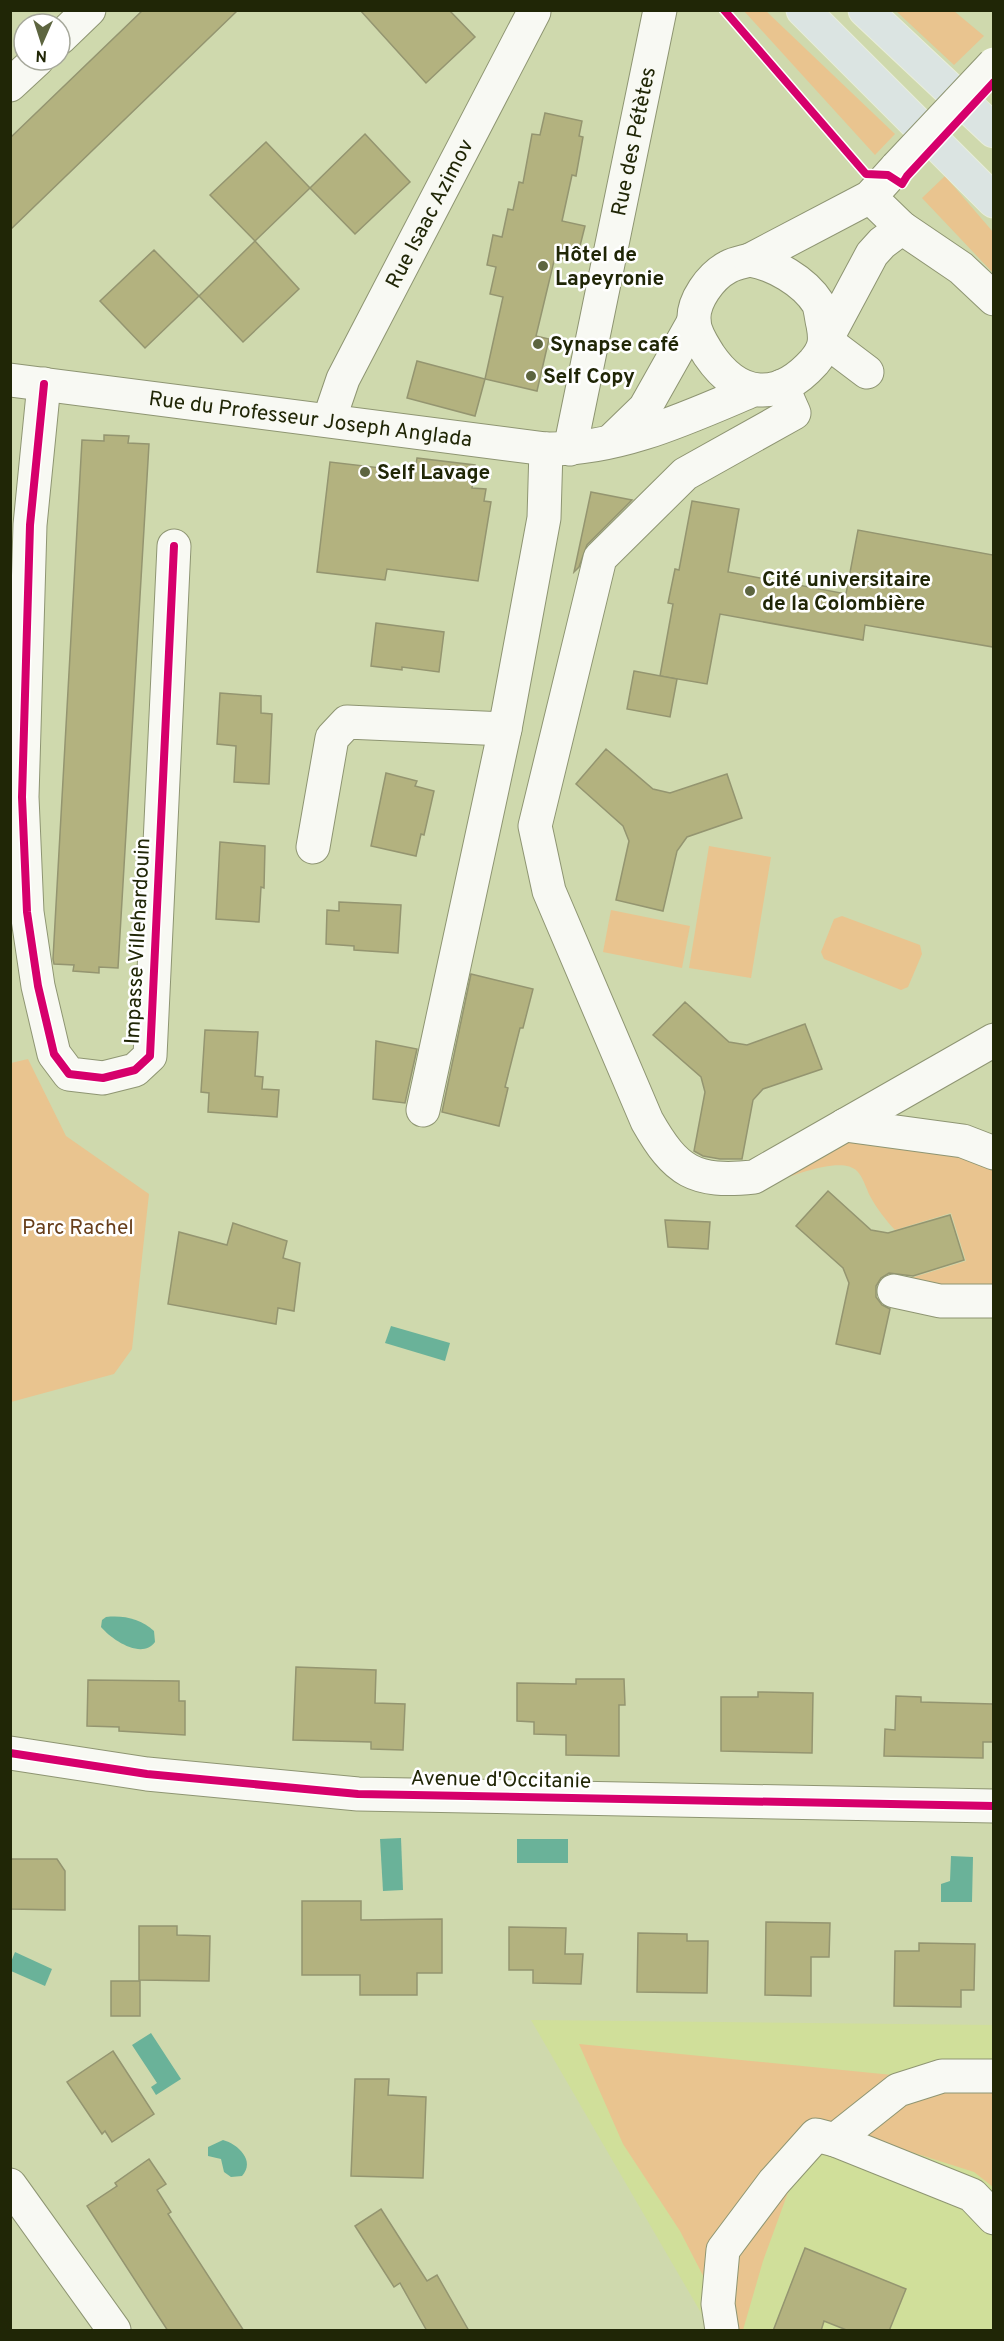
<svg xmlns="http://www.w3.org/2000/svg" width="1004" height="2341" font-family="Overpass,sans-serif">
  <rect width="100%" height="100%" fill="#cfd9ad"/>
  <polygon fill="#d0df9a" points="531,2020 993,2025 993,2330 711,2330"/>
  <g fill="#e9c48f">
    <polygon points="744,11 766,11 895,134 875,155"/>
    <polygon points="896,11 954,11 984,36 954,65"/>
    <polygon points="945,176 993,232 993,273 922,198"/>
    <polygon points="709,846 771,857 751,978 689,968"/>
    <polygon points="611,910 690,926 682,968 603,952"/>
    <polygon points="842,916 920,945 922,954 908,987 901,990 824,959 821,952 834,919"/>
    <polygon points="28,1059 66,1136 149,1194 132,1349 114,1374 11,1402 11,1063"/>
    <path d="M855,1134L993,1160V1291L927,1288L911,1278L966,1261L951,1213L895,1230C885,1219 877,1209 870,1196C866,1188 863,1177 857,1171C843,1156 797,1174 780,1180Z"/>
    <polygon points="579,2044 993,2085 993,2187 974,2172 814,2121 763,2261 743,2330 731,2330 680,2231 623,2144"/>
  </g>
  <g fill="#6ab299">
    <polygon points="391,1326 450,1343 445,1361 385,1343"/>
    <path d="M106,1617C124,1615 141,1619 154,1631L155,1642C142,1660 112,1640 101,1627L102,1620Z"/>
    <polygon points="401,1838 403,1890 383,1891 380,1839"/>
    <rect x="517" y="1839" width="51" height="24"/>
    <polygon points="951,1856 973,1857 972,1902 941,1902 941,1884 950,1881"/>
    <polygon points="15,1952 52,1969 45,1986 11,1971 11,1962"/>
    <polygon points="151,2033 181,2079 156,2095 151,2087 157,2083 132,2045"/>
    <path d="M223,2140C238,2144 256,2161 242,2176L231,2177L224,2172L221,2159L208,2156V2147Z"/>
  </g>
  <g fill="#b3b27f" stroke="#949570" stroke-width="1.5">
    <polygon points="143,10 238,10 10,230 10,138"/>
    <polygon points="360,10 449,10 475,37 426,83"/>
    <polygon points="545,113 582,121 579,136 583,137 576,176 572,175 562,221 585,226 578,254 554,261 536,336 549,339 537,391 485,379 503,297 490,294 496,267 487,265 493,235 502,237 508,209 513,210 519,182 523,183 532,134 540,135"/>
    <polygon points="365,134 410,182 355,234 310,188"/>
    <polygon points="266,142 310,188 255,241 210,195"/>
    <polygon points="255,241 299,289 243,342 199,296"/>
    <polygon points="154,250 199,296 145,348 100,301"/>
    <polygon points="417,361 485,379 475,416 407,398"/>
    <polygon points="104,435 129,436 128,443 149,444 118,968 99,967 99,973 73,971 74,965 54,964 53,959 82,440 104,441"/>
    <polygon points="417,458 475,465 472,488 486,489 484,501 491,502 478,581 387,569 385,580 317,572 330,462 415,472"/>
    <polygon points="591,492 632,500 587,545 579,567 574,572"/>
    <polygon points="692,501 739,509 728,572 846,594 858,530 993,555 993,647 865,625 863,640 720,614 707,684 660,676 673,604 668,603 675,569 679,570"/>
    <polygon points="376,623 444,632 439,672 402,667 402,670 371,666"/>
    <polygon points="634,671 677,679 670,717 627,709"/>
    <polygon points="220,693 261,696 261,713 272,714 269,784 234,782 236,746 217,744"/>
    <polygon points="606,749 653,789 670,793 727,774 742,818 687,837 677,851 663,911 616,900 629,841 623,826 576,784"/>
    <polygon points="386,773 417,781 415,786 434,791 424,835 421,834 416,856 371,846"/>
    <polygon points="220,842 265,846 264,888 261,887 259,922 216,919"/>
    <polygon points="339,902 401,905 398,953 354,950 354,946 326,944 327,910 339,911"/>
    <polygon points="471,974 533,989 523,1028 520,1028 505,1087 508,1088 499,1126 442,1112"/>
    <polygon points="685,1002 729,1042 747,1045 805,1024 822,1069 763,1089 753,1100 742,1159 720,1159 703,1156 694,1151 705,1092 701,1077 653,1035"/>
    <polygon points="205,1030 258,1032 255,1076 263,1077 262,1089 279,1090 277,1117 208,1112 209,1093 201,1092"/>
    <polygon points="376,1041 417,1049 405,1103 373,1099"/>
    <polygon points="828,1191 871,1230 888,1233 950,1215 964,1260 913,1276 889,1273 881,1278 876,1286 876,1297 882,1305 890,1309 880,1354 836,1344 849,1283 843,1268 796,1226"/>
    <polygon points="665,1220 710,1222 708,1249 668,1247"/>
    <polygon points="233,1223 287,1241 283,1258 300,1263 294,1311 278,1308 276,1324 168,1304 179,1232 227,1245"/>
    <polygon points="296,1667 376,1670 375,1703 405,1704 403,1750 371,1749 371,1742 293,1740"/>
    <polygon points="576,1679 624,1679 625,1705 619,1705 619,1756 566,1755 566,1735 534,1734 534,1722 517,1721 517,1683 576,1684"/>
    <polygon points="88,1680 179,1681 179,1701 185,1701 185,1735 119,1731 119,1727 87,1726"/>
    <polygon points="758,1692 813,1693 812,1753 721,1751 721,1697 758,1697"/>
    <polygon points="896,1696 921,1697 921,1702 993,1704 993,1742 983,1742 983,1758 884,1756 885,1729 895,1730"/>
    <polygon points="10,1859 57,1859 65,1871 65,1910 10,1909"/>
    <polygon points="302,1901 361,1901 361,1920 442,1919 442,1973 417,1973 417,1995 360,1995 360,1975 302,1975"/>
    <polygon points="766,1922 830,1923 829,1957 811,1957 811,1996 765,1995"/>
    <polygon points="139,1926 177,1926 177,1935 210,1936 209,1981 139,1980"/>
    <polygon points="509,1927 566,1928 565,1954 583,1954 581,1984 533,1983 533,1970 509,1970"/>
    <polygon points="638,1933 687,1934 687,1941 708,1941 707,1993 637,1992"/>
    <polygon points="919,1943 975,1944 974,1990 961,1990 961,2007 894,2006 895,1951 919,1951"/>
    <rect x="111" y="1981" width="29" height="35"/>
    <polygon points="113,2051 154,2114 112,2142 105,2131 102,2134 67,2082"/>
    <polygon points="355,2079 389,2079 388,2095 426,2097 423,2178 351,2176"/>
    <polygon points="149,2159 166,2184 157,2190 171,2212 168,2214 244,2331 168,2331 87,2206 117,2186 115,2183"/>
    <polygon points="381,2209 427,2281 437,2275 469,2331 427,2331 400,2283 394,2287 355,2226"/>
    <polygon points="805,2248 906,2289 889,2331 849,2331 824,2321 821,2331 773,2331"/>
  </g>
  <g fill="none" stroke-linecap="round" stroke-linejoin="round">
    <defs>
      <g id="minor">
        <polyline points="60,38 89,10"/>
        <polyline points="10,85 37,60"/>
        <polyline points="870,197 902,228 961,268 994,299"/>
        <path d="M750,260C774,264 804,281 818,303C821,309 821,318 823,325C826,341 825,349 814,362C778,402 739,399 709,355C703,345 695,334 694,322C692,301 711,276 728,267C735,263 743,262 750,260Z"/>
        <polyline points="750,260 870,197 897,167"/>
        <polyline points="826,340 872,254 882,243 902,228"/>
        <polyline points="826,341 867,372"/>
        <path id="s1" d="M10,380L546,449C619,450 687,418 753,390"/>
        <polyline points="44,384 30,525 22,797 27,912 38,986 54,1054 69,1074 103,1078 135,1070 150,1056 174,546"/>
        <path d="M782,386L794,413L685,474L600,558L535,826L549,891L647,1121C676,1172 694,1183 754,1177L994,1040"/>
        <path id="s2" d="M329,420L343,379L534,12L532,10"/>
        <polyline points="612,440 645,408 694,321"/>
        <path id="s3" d="M570,449L660,10"/>
        <polyline points="313,847 332,738 347,722 505,729 544,518 546,449"/>
        <polyline points="423,1110 505,729"/>
        <polyline points="845,1125 963,1141 994,1153"/>
        <polyline points="894,1291 940,1301 994,1301"/>
        <polyline points="10,1753 147,1774 358,1794 994,1806"/>
        <polyline points="994,2076 942,2076 898,2090 835,2140 972,2195 994,2218"/>
        <polyline points="10,2185 114,2330"/>
        <polyline points="722,2330 718,2304 723,2250 774,2182 816,2135 835,2140"/>
      </g>
      <g id="major">
        <polyline points="803,10 994,201"/>
        <polyline points="865,10 994,131"/>
      </g>
    </defs>
    <use href="#minor" stroke="#8e9572" stroke-width="35"/>
    <use href="#major" stroke="#e9eeda" stroke-width="35"/>
    <use href="#minor" stroke="#f8f9f3" stroke-width="33"/>
    <use href="#major" stroke="#dbe4e2" stroke-width="33"/>
    <defs>
      <polyline id="minor-bridge" points="897,167 994,64"/>
    </defs>
    <use href="#minor-bridge" stroke="#8e9572" stroke-width="35" stroke-linecap="butt"/>
    <use href="#minor-bridge" stroke="#f8f9f3" stroke-width="33"/>
    <defs>
      <g id="cycleway">
        <polyline points="724,10 866,174 888,175 902,184 907,176 994,82"/>
        <polyline points="44,384 30,525 22,797 27,912 38,986 54,1054 69,1074 103,1078 135,1070 150,1056 174,546"/>
        <polyline points="10,1753 147,1774 358,1794 994,1806"/>
      </g>
    </defs>
    <use href="#cycleway" stroke="#fff" stroke-width="11"/>
    <use href="#cycleway" stroke="#d6006c" stroke-width="8"/>
  </g>
  <g fill="#5d6540" stroke="#fff" stroke-width="2">
    <circle cx="543" cy="266" r="6"/>
    <circle cx="538" cy="344" r="6"/>
    <circle cx="531" cy="376" r="6"/>
    <circle cx="365" cy="472" r="6"/>
    <circle cx="750" cy="591" r="6"/>
  </g>
  <g text-anchor="middle" stroke-width="5" stroke-linejoin="round" paint-order="stroke">
    <g font-size="21" fill="#202606" stroke="#fff">
      <text dy="7" stroke="none"><textPath href="#s3" startOffset="314">Rue des Pétètes</textPath></text>
      <text dy="7" stroke="none"><textPath href="#s2" startOffset="230">Rue Isaac Azimov</textPath></text>
      <text dy="7" stroke="none"><textPath href="#s1" startOffset="303">Rue du Professeur Joseph Anglada</textPath></text>
      <text transform="translate(137 941) rotate(-87)" y="7">Impasse Villehardouin</text>
      <text transform="translate(501 1779) rotate(1)" y="7">Avenue d'Occitanie</text>
    </g>
    <g font-size="21" font-weight="bold" fill="#202606" stroke="#fff" text-anchor="start">
      <text x="555" y="261">Hôtel de<tspan x="555" dy="24">Lapeyronie</tspan></text>
      <text x="550" y="351">Synapse café</text>
      <text x="543" y="383">Self Copy</text>
      <text x="377" y="479">Self Lavage</text>
      <text x="762" y="586">Cité universitaire<tspan x="762" dy="24">de la Colombière</tspan></text>
    </g>
    <g font-size="21" fill="#673e1a" stroke="#fff">
      <text x="78" y="1234">Parc Rachel</text>
    </g>
  </g>
  <rect width="1004" height="2341" fill="none" stroke="#202606" stroke-width="24"/>
  <g transform="translate(42 42) rotate(183)"><circle r="28" fill="#ffffff" stroke="#a6a89b" stroke-width="1.5"/>
  <path d="M0-4.5L10 22L0 15L-10 22Z" fill="#5d6540"/>
  <text y="-9" font-size="16" font-weight="bold" text-anchor="middle" fill="#202606">N</text>
  </g>
</svg>
